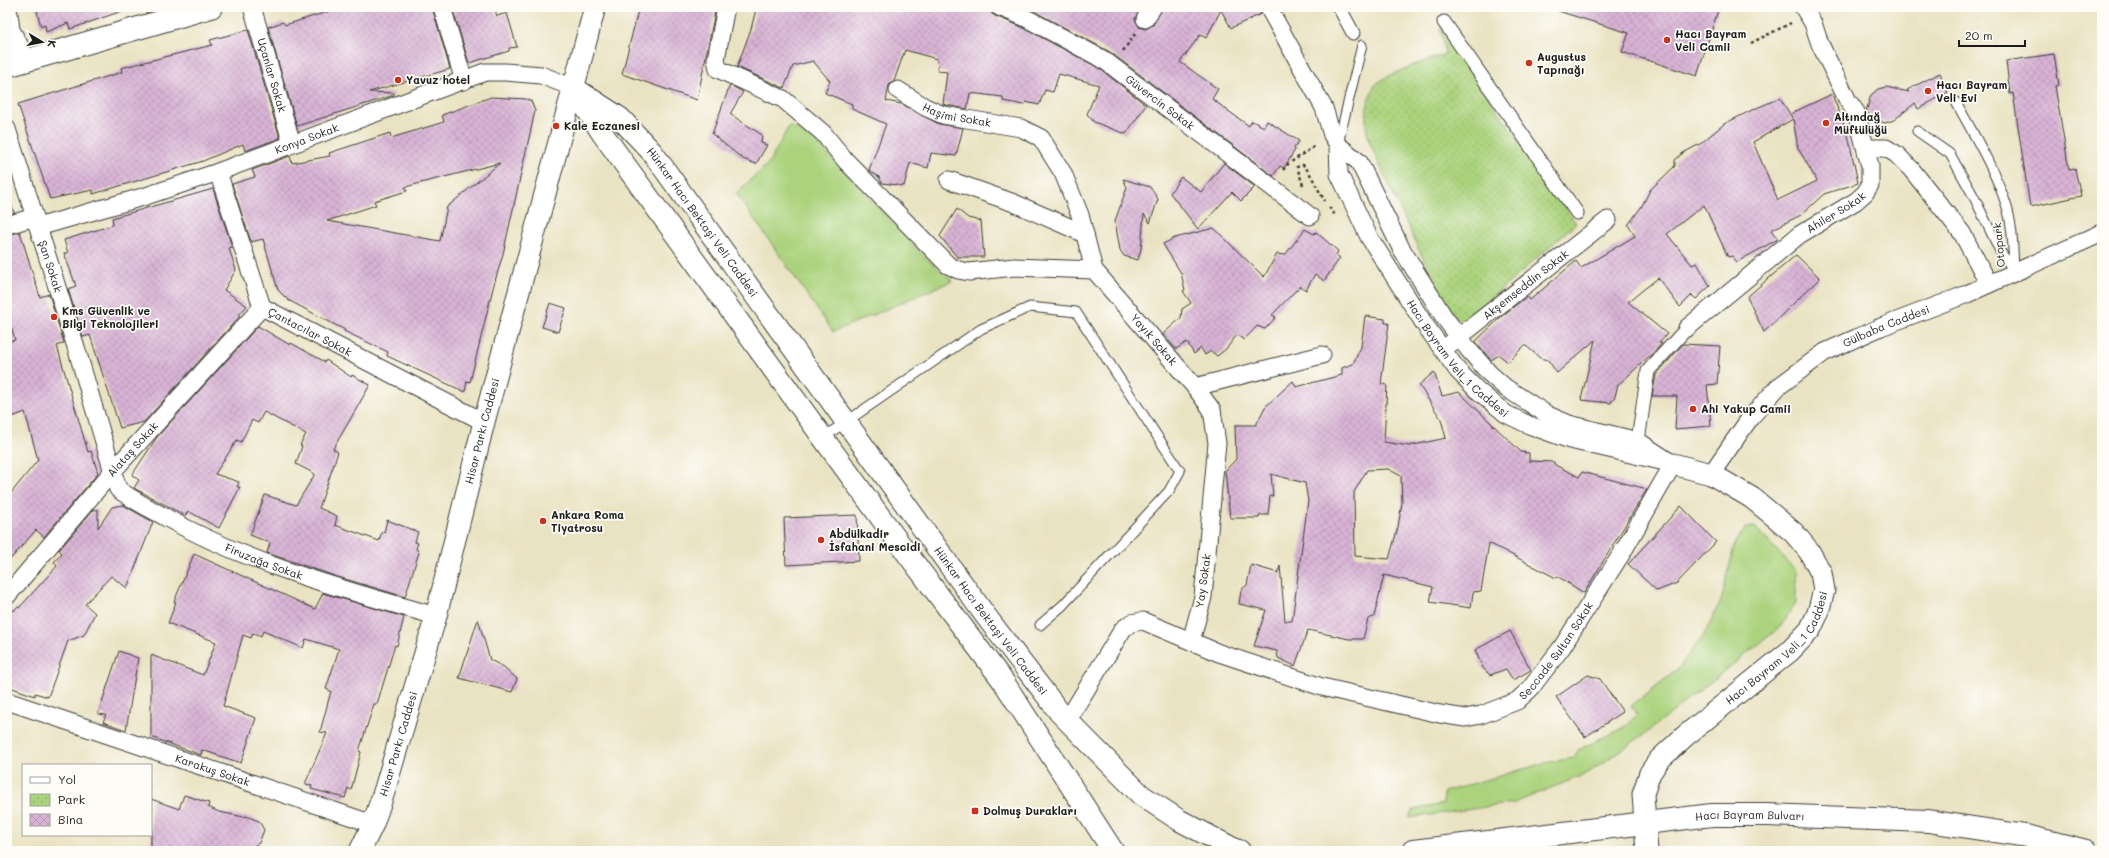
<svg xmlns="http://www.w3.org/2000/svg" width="2109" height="858" font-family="Mali,sans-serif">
  <defs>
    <pattern id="park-dots" width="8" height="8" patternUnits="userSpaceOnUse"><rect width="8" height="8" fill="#abd37d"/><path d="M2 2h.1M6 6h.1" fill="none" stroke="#93b56b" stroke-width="1.8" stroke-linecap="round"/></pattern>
    <pattern id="building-cross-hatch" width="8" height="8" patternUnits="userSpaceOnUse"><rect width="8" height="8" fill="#d8b3d5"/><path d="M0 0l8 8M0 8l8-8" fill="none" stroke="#b999b6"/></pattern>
  </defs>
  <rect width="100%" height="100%" fill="#fdfcf7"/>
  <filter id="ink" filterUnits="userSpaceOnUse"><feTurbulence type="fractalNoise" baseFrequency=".025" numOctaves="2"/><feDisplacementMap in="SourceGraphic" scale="8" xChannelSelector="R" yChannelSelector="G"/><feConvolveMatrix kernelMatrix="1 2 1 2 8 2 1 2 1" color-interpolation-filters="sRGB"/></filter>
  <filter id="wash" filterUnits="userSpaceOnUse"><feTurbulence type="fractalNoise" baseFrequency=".012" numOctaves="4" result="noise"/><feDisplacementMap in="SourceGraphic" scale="16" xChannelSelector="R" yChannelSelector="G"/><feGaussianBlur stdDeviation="0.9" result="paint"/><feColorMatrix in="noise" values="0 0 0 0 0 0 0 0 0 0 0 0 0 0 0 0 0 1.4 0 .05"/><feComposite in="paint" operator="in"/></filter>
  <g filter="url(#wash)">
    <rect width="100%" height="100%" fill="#eae3c3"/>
    <g fill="#abd37d" stroke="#64784c">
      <polygon points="789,126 811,136 925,257 952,281 833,332 736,193 769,163"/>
      <polygon points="1755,527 1796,571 1796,604 1778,629 1646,733 1588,773 1514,803 1409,818 1412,810 1443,804 1444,792 1544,763 1574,758 1578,750 1624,727 1637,715 1631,706 1678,669 1704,635 1722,598 1735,542 1746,528"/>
    </g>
    <path fill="url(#park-dots)" stroke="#64784c" d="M1440,27L1576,223L1466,321L1455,318C1431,278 1412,236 1393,193C1384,173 1372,153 1367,132C1364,119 1367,99 1374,87C1381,75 1429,60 1445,54Z"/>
    <g id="blocks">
      <g fill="url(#building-cross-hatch)" fill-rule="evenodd">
        <polygon points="36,7 125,7 125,10 70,29 68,23 46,32 45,25 41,27"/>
        <polygon points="343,7 432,7 450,69 369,92 394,93 394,95 297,126 268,27 283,22 285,25"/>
        <polygon points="452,7 494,7 497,16 507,13 517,47 509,48 509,51 469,63"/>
        <polygon points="639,7 716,7 697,100 622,74"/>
        <polygon points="772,7 989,7 991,13 995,16 1022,27 1099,68 1146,105 1126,134 1094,122 1087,114 1099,85 1059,74 1053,92 1045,90 1039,105 1026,102 1024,105 1003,101 1003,97 970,93 967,109 946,105 943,104 947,72 938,71 937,59 905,50 894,81 889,85 886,101 902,104 939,124 963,128 956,156 931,153 928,168 910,163 904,186 882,183 879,177 869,170 886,124 852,109 852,104 825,93 830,81 813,61 793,66 784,88 737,67 751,29 756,9"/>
        <polygon points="1026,7 1141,7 1135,19 1139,27 1145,29 1153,25 1163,7 1258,7 1261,14 1231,28 1221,10 1206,38 1200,35 1180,62 1218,89 1212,99 1249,126 1252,121 1264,127 1267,121 1299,141 1294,148 1295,150 1284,168 1280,166 1273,176 1110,52"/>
        <polygon points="1559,7 1719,7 1697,76 1622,52 1629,33 1558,11"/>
        <polygon points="248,30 280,138 245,151 243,144 203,161 93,194 93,190 50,199 18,104 122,72 121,68 212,45 210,40"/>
        <polygon points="2054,54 2059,85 2055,86 2069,170 2075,169 2081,196 2030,207 2013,93 2010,94 2006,61"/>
        <polygon points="1940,73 1948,92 1918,109 1915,103 1894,120 1885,123 1876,120 1866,112 1871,95 1878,89 1886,87 1909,92 1907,90"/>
        <polygon points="730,85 743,92 730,114 762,135 761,143 767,145 756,164 743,159 712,134"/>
        <polygon points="1832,94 1848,135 1858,183 1824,194 1801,215 1771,230 1778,239 1737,262 1732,256 1728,257 1704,205 1667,234 1692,265 1697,263 1710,286 1696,299 1692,295 1680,307 1658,278 1628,302 1667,334 1659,343 1662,343 1654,352 1618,385 1614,400 1612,400 1611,403 1581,400 1595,340 1557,373 1548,360 1540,358 1525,345 1508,362 1499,355 1491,360 1475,342 1502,316 1527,296 1530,300 1576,261 1581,268 1635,236 1628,225 1642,206 1650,190 1675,166 1675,160 1683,153 1700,144 1724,124 1752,110 1780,98 1793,119 1753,142 1778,200 1817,181 1798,148 1792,113"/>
        <path d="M491,97L526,99L531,101L535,111L503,254L493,288L470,382L467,381L465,392L387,356L388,352L344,331L345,330L288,300L278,290L263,239L251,242L232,184L255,177L252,170L290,156L292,163L330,156L329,153L390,133L391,138L444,122L442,115ZM500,163L447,207L440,241L327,221L376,205L374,201L407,191L405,187Z"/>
        <polygon points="1224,163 1255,187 1241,201 1232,192 1198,229 1170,193 1181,177 1201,192"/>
        <polygon points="1123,179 1150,187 1158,199 1150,223 1144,214 1141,249 1138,260 1124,256 1120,250 1115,221 1127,187"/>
        <polygon points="213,189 232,247 229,248 236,270 224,290 247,306 239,315 240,316 144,422 120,428 90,335 83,337 68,289 76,286 64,253 68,253 64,240 113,225 112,218"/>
        <polygon points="11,203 14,213 7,215 7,204"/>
        <polygon points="957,209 968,218 981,221 984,257 957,257 940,236"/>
        <polygon points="1214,228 1264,277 1277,254 1285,255 1305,229 1314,234 1316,232 1338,251 1336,255 1340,258 1324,281 1315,274 1306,290 1300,286 1272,315 1276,317 1265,329 1257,326 1244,340 1237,335 1226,349 1217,356 1211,351 1205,355 1201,348 1194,354 1187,342 1176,349 1163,334 1181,318 1182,309 1191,303 1183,291 1185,290 1181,273 1163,244 1175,238"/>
        <polygon points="20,232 40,297 49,294 64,343 57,346 88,452 91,451 98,473 44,537 36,530 7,563 7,498 38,460 25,412 7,419 7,342 15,340 7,314 7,235"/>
        <polygon points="1796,255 1820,278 1764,332 1747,297"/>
        <polygon points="550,303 566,308 558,332 542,327"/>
        <path d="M1365,316L1385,319V323H1389L1381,384L1387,385L1384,442L1409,446L1446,438L1441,419L1419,385L1434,372L1442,396L1459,392L1521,452L1529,453V461L1554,462L1555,465L1579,477L1582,472L1647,489L1584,593L1557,576L1556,578L1489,543L1481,591L1473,592L1471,608L1430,602L1433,587L1384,575L1374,617L1368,619L1363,639H1349L1308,630L1295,666L1278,658L1277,651L1254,646L1266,610L1239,604L1241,590L1247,585L1251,565L1278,573L1280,566L1285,621H1292L1308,501L1305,483L1271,474L1273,496H1270L1268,515H1260L1259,518H1230L1225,471L1236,459L1235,425H1256L1265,407L1293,381L1296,387L1342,375V368L1353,364L1361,347ZM1388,469L1401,476L1402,503L1398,527L1389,559L1355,556L1354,492L1367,470Z"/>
        <polygon points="258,326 290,345 291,343 325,362 326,360 351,377 352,375 370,385 333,449 338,452 319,508 337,516 335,525 379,541 382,531 384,533 387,520 418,532 415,542 418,543 416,549 419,552 405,597 335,576 267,553 270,543 250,535 265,495 296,505 315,474 296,464 302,446 300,445 306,434 264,412 258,423 252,420 241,442 237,440 215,474 239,482 237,487 240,487 219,528 188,511 185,516 184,515 134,488 139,480 132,475 157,437"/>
        <polygon points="1683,344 1720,346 1717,384 1707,385 1711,426 1675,429 1677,396 1652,396 1656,375"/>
        <polygon points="123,505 153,522 127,588 111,576 85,604 95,613 84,635 68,641 48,697 35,693 35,696 7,686 7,606 14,611 17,607 19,608 57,566 54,562 62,553 59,550 93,510 98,509 98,528 112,507"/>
        <polygon points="1681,506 1716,542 1677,583 1657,591 1628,564"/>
        <polygon points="857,515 859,561 786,565 784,518"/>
        <polygon points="194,554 315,609 323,593 404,617 397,646 395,645 377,704 374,704 359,751 361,752 351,790 348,788 345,798 311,789 312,785 305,784 327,733 320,732 331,691 326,689 339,649 306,639 303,648 263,631 261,636 253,633 251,638 243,635 223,706 256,718 241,763 202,750 201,755 151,737 151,655 203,675 216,642 168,623 176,602 174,602"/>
        <polygon points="478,619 490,660 504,667 517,679 512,692 459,678"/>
        <polygon points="1510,631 1531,670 1513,680 1506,669 1490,675 1483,668 1475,650"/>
        <polygon points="119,651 138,658 126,730 103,722 106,715 98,714"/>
        <polygon points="1588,675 1600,679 1623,712 1585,737 1556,697"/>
        <polygon points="184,795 209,803 208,807 219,812 244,817 246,816 259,821 264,830 259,843 244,851 151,851 151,799 179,809"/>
      </g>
    </g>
  </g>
  <g filter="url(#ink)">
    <use href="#blocks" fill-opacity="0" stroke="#3b3a35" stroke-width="1"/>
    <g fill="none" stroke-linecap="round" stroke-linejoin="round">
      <defs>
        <g id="service">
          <path d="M1956,102C1974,135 1994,168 2006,204C2013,225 2013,249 2014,272"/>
          <polyline points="1917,131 1950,154 1974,197 2000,251 2014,271"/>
          <polyline points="1338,144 1362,45"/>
          <polyline points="824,437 981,329 1030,307 1076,312 1180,471 1169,491 1063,605 1040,625"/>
        </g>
        <g id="pedestrian">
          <polyline points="1339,7 1353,33"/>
          <polyline points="1444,22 1577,213"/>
          <polyline points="1638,441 1648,371 1687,328"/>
        </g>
        <g id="minor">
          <path id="s1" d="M252,7L292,144"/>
          <polyline points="442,7 464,81"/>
          <polyline points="726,7 716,59 718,69 783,99 823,133 846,161 948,265 958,270 969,272 1014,267 1094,270"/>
          <path id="s2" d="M999,7L1026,18L1104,60L1310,216"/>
          <polyline points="1268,7 1324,108 1332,135 1338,145 1359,162 1401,248 1444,317 1469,350 1489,373 1506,388 1548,415 1569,424 1638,441 1673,464"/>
          <polyline points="1145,19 1153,7"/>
          <path id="s3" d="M898,90L925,107L943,115L1021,128L1041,138L1063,173L1080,215L1094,270L1195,387L1212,410L1217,443L1203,597L1191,641"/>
          <path id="s4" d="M7,129L76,347L118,489C132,500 149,508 165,517C249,564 344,590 436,616"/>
          <path id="s5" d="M1338,145L1339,174L1369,237L1425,325L1458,371L1477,390L1506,414L1529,425L1570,440L1665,462"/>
          <polyline points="1866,148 1886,148 1896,154 1911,169 1962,233 1989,284"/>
          <path id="s6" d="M218,172L262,307L484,422"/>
          <polyline points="949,180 1014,203 1085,234"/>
          <polyline points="7,225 35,217"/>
          <path id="s7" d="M38,227L146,196L218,172L485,72H505L541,75L574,88"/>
          <path id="s8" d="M1687,328L1799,235L1856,201L1865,193L1870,185V166L1856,112L1848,101L1820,44L1813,23L1803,7"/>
          <path id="s9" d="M1450,344L1608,220"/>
          <polyline points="1195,387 1322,355"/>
          <path id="s10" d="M1711,474L1750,418L1778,387L1825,352L1881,327L1967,294L2102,233"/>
          <path id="s11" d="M7,596L112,472L262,307"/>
          <path id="s12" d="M7,701L373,824"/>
          <path id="s13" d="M1067,721L1123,629L1131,623L1143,621L1219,653L1322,687L1440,714L1465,718L1481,715L1517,701L1530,689L1562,647L1622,553L1673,464"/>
        </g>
        <g id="tertiary">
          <polyline points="7,14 9,30 25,60"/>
          <path id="s14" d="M574,88L620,118L652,152L985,615L1060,713L1141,795L1179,820L1238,851"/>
          <polyline points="577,94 602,133 897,540 1003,681 1113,851"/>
          <path id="s15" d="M360,851L373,824L384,792L436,616L484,422L595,7"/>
          <path id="s16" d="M1647,851L1643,794L1650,773L1659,760L1685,736L1790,651L1810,630L1818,613L1824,590L1821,573L1809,551L1794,533L1774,516L1752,498L1711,474L1673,464"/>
        </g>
        <g id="secondary">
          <polyline points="7,66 211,7"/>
          <polyline points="1237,851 1239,851"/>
          <path id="s17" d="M1413,851L1712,815H1768L1928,821L2026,836L2086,851"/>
        </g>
      </defs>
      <use href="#service" stroke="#3b3a35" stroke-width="11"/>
      <use href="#pedestrian" stroke="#3b3a35" stroke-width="15"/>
      <use href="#minor" stroke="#3b3a35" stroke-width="19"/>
      <use href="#tertiary" stroke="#3b3a35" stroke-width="23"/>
      <use href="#secondary" stroke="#3b3a35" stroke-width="24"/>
      <g stroke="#3b3a35" stroke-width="2.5" stroke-dasharray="3 3" stroke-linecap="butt">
        <polyline points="1751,43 1791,23"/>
        <polyline points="1123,51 1135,34"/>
        <polyline points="1283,170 1288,164 1315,146"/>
        <path d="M1303,185L1297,167L1303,165C1311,172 1318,191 1325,201"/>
        <polyline points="1329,207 1335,215"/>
      </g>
      <use href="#service" stroke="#fff" stroke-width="9"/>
      <use href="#pedestrian" stroke="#fff" stroke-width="13"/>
      <use href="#minor" stroke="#fff" stroke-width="17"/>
      <use href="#tertiary" stroke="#fff" stroke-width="21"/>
      <use href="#secondary" stroke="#fff" stroke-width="22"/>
    </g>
  </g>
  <g fill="#c8321e" stroke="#fdfcf7" stroke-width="1.5">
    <circle cx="1667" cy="40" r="4"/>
    <circle cx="1529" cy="63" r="4"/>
    <circle cx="398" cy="80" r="4"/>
    <circle cx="1928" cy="91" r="4"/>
    <circle cx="1826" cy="123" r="4"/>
    <circle cx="556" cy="126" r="4"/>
    <circle cx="54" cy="317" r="4"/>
    <circle cx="1693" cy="409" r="4"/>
    <circle cx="543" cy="521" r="4"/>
    <circle cx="821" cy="540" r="4"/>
    <rect x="971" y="807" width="8" height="8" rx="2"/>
  </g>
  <g text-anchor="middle" stroke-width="3.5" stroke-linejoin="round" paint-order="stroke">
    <g font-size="11" font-weight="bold" fill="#1c1c1c" stroke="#fdfcf7" text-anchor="start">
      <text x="1675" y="38">Hacı Bayram<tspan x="1675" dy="13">Veli Camii</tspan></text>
      <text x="1537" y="61">Augustus<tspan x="1537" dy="13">Tapınağı</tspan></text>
      <text x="406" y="84">Yavuz hotel</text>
      <text x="1936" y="89">Hacı Bayram<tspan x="1936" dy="13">Veli Evi</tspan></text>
      <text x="1834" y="121">Altındağ<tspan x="1834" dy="13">Müftülüğü</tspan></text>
      <text x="564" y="130">Kale Eczanesi</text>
      <text x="62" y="315">Kms Güvenlik ve<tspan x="62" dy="13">Bilgi Teknolojileri</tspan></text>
      <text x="1701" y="413">Ahi Yakup Camii</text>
      <text x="551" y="519">Ankara Roma<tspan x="551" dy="13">Tiyatrosu</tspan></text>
      <text x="829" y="538">Abdülkadir<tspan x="829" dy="13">İsfahani Mescidi</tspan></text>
      <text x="983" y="815">Dolmuş Durakları</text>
    </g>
    <g font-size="11" fill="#1c1c1c" stroke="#fdfcf7">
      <text dy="4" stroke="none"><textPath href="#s1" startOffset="71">Uçanlar Sokak</textPath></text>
      <text dy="4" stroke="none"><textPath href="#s2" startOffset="188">Güvercin Sokak</textPath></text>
      <text dy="4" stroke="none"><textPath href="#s3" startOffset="65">Haşimi Sokak</textPath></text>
      <text dy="4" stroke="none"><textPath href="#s7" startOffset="283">Konya Sokak</textPath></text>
      <text dy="4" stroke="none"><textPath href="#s8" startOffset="189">Ahiler Sokak</textPath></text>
      <text dy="4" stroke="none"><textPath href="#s14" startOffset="188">Hünkar Hacı Bektaşi Veli Caddesi</textPath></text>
      <text transform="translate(1999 245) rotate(-95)" y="4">Otopark</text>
      <text dy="4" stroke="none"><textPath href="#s4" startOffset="144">Şan Sokak</textPath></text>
      <text dy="4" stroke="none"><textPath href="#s9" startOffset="96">Akşemseddin Sokak</textPath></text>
      <text dy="4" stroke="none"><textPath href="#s10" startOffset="235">Gülbaba Caddesi</textPath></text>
      <text dy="4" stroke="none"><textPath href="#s6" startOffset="196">Çantacılar Sokak</textPath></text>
      <text dy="4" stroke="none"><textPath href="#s3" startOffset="388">Yayık Sokak</textPath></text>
      <text dy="4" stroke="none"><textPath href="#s5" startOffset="250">Hacı Bayram Veli_1 Caddesi</textPath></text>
      <text dy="4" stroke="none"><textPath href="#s15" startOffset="438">Hisar Parkı Caddesi</textPath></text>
      <text dy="4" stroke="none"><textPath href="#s11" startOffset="193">Alataş Sokak</textPath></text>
      <text dy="4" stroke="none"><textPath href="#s4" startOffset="540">Firuzağa Sokak</textPath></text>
      <text transform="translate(1203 581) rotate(-82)" y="4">Yay Sokak</text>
      <text dy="4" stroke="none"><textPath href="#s14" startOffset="680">Hünkar Hacı Bektaşi Veli Caddesi</textPath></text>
      <text dy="4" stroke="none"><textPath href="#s16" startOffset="260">Hacı Bayram Veli_1 Caddesi</textPath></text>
      <text dy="4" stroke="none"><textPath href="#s13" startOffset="586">Seccade Sultan Sokak</textPath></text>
      <text dy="4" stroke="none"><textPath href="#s15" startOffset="114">Hisar Parkı Caddesi</textPath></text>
      <text dy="4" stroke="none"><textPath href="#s12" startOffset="217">Karakuş Sokak</textPath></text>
      <text dy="4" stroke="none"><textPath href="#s17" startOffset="339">Hacı Bayram Bulvarı</textPath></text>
    </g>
  </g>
  <rect width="2109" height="858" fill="none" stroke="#fdfcf7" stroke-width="24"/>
  <rect x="22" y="764" width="130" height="72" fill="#fdfcf7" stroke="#a3a29f"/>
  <rect x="30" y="777" width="20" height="6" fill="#ffffff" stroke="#a3a29f"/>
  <text x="58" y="784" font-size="12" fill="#1c1c1c">Yol</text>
  <rect x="30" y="794" width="20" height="12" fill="url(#park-dots)" stroke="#a3a29f"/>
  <text x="58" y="804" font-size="12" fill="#1c1c1c">Park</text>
  <rect x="30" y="814" width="20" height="12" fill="url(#building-cross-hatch)" stroke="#a3a29f"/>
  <text x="58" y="824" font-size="12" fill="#1c1c1c">Bina</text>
  <g transform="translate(42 42) rotate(100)" stroke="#fdfcf7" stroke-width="3" paint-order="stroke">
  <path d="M0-3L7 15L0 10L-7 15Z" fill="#1c1c1c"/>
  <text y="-6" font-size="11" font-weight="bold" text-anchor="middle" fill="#1c1c1c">K</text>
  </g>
  <path d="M1959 40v6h66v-6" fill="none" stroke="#1c1c1c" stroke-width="2"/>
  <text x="1965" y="40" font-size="12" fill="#1c1c1c" stroke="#fdfcf7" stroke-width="3" paint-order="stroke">20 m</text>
</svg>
